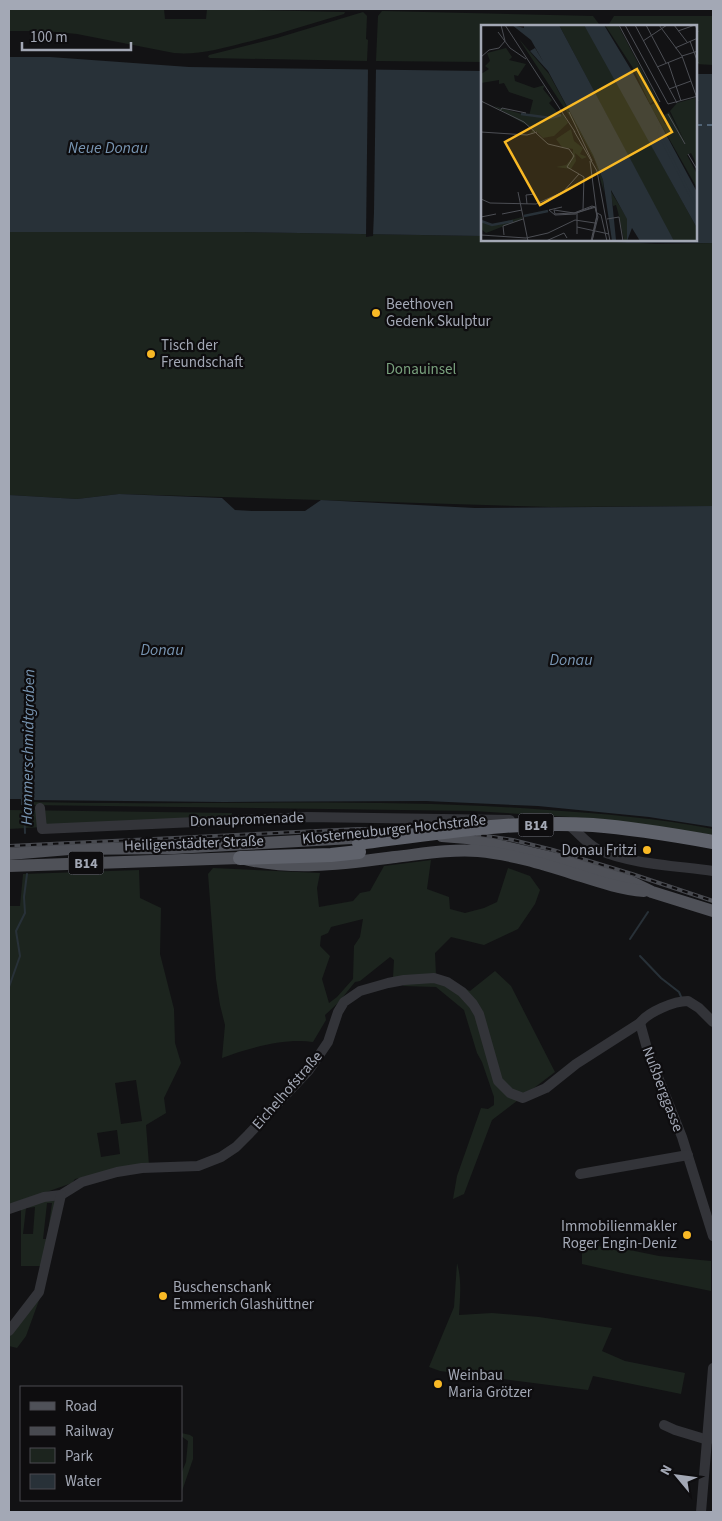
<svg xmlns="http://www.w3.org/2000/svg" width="722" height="1521" font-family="'Source Sans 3',sans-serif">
  <rect width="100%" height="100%" fill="#121214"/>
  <g fill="#1c241e" fill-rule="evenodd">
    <path d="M9,9H164L165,19H206L207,9L345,12L344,14C310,24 277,35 243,43C220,49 198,55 174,53L77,34L46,31H9Z"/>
    <polygon points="382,11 593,16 599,24 609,24 614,16 713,16 713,65 696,64 696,26 482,26 482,62 376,61 378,16"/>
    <polygon points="363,12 367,16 366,39 368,40 367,61 210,58 208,57 209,55 277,38"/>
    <polygon points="9,232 243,232 482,236 482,240 592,240 656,244 713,243 713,506 551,507 119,494 77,499 9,495"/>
    <path d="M31,802C203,806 376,797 548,810C603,814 659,818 713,829V835L603,819L473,811L28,805Z"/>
    <polygon points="9,810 232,813 232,814 230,816 9,829"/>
    <path d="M431,860L427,889L449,897L450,909L465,913L484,908L497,902L508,868L530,876L540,890L535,904L518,929L484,945L451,937L435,953L436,975L470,991L495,971L511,986L555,1072L492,1120L464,1194L453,1199L457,1176L481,1108L488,1109L494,1105V1097L482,1062L477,1053L464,1010L436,987L403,986L409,978H393L394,960L390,957L360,981L355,982L338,1003L325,1015L326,1020L313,1042C285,1038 248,1048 222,1058L225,1025L220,1005L216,979L208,874L213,868L320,873L317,888L319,907L353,901L360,893L370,891L384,866ZM363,919L360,937L354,946L353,979L337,997L329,1003L322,979L330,956L320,946L321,936L328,933L331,927Z"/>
    <path d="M139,870L140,898L161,908L160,954L174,1009L175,1043L181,1063L164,1098L166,1113L146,1125L149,1165L123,1168L75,1179L72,1183L24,1200L9,1211V906H20L23,874ZM136,1080L142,1121L121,1124L115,1083ZM117,1130L120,1154L101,1157L97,1133Z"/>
    <path d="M54,1199L56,1203L44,1266H21V1208ZM47,1203H52L47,1239H43ZM35,1207L33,1234H23L26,1208Z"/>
    <polygon points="610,1246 659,1256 711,1261 711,1291 627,1274 582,1264 582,1247"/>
    <path d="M457,1263C462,1281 460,1296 459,1315L492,1313L539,1317L612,1328L602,1351L625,1361L685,1373L681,1394L593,1376L588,1390L440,1371L429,1367L454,1307Z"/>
    <polygon points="42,1292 26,1336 17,1348 9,1346 9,1334"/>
    <polygon points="181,1433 190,1435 193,1437 193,1459 181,1494 181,1474 186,1462 188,1441 181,1436"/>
  </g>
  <g fill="#283138">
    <polygon points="9,57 50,57 189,67 482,71 482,236 243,232 9,232"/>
    <polygon points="696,74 713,74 713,243 628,243 592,240 696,240"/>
    <polygon points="119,494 222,498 235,510 252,511 305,511 321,500 475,508 713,506 713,827 649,817 538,806 426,801 224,802 28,800 28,805 21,805 21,799 9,799 9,495 77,499"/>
  </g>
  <polygon fill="#121214" points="368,67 376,67 374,212 373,236 366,237"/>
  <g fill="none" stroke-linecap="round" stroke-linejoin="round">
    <g stroke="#283138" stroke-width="2">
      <polyline points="24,803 25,833"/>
      <polyline points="630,939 648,912"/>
      <polyline points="640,956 661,978 679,992 682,999"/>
      <polyline points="9,987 20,956 16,931 25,913 24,897 27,874"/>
    </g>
    <polyline stroke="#7895b2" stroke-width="1" stroke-dasharray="6 5" stroke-linecap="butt" points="696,125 713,125"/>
    <g stroke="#333439" stroke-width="10">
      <polyline points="40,808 42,829 307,817 510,820"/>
      <path d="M566,823C578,831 586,844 599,850C629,864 679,866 713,871"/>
      <polyline points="640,1023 648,1052 682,1137 713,1236"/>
      <polyline points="580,1174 688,1155"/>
      <path d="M9,1209L44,1197L61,1195L82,1182L117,1172L142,1168L198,1166L221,1157L236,1147L248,1135L309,1070L328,1042L338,1012L344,1002L360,991L388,983L404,980L434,978L447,982L462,992L473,1004L479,1014L498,1081L510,1093L523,1098L546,1088L576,1064L640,1023C648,1012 674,1001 688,1001L699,1008L713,1022"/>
      <polyline points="9,1331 39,1292 61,1195"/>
      <polyline points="664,1425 675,1430 708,1440"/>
      <polyline points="701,1512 713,1368"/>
    </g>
    <g stroke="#4f5158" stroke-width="12">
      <polyline points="442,836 467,838 561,860 629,881 652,892 713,911"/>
      <polyline points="9,854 69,849 174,848 370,837"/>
      <path d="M9,866L240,858C293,871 341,864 395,857C422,854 450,849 478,851C512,854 546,865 578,875C600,882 621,889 644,891"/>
    </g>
    <polyline stroke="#5f626b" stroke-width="14" points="240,858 331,855 359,852"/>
    <defs>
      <polyline id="rail" points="9,846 358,829 454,831 513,840 553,850 632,874 713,901"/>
    </defs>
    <use href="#rail" stroke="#484a50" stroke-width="4"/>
    <use href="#rail" stroke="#0e0d0f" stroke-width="2" stroke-dasharray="5.5" stroke-linecap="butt"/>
    <path stroke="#5f626b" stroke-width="14" d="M359,843C436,833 515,820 593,825C633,828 674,835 713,842"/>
  </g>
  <g fill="#f9b925" stroke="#0e0d0f" stroke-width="2">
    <circle cx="376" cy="313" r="5"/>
    <circle cx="151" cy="354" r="5"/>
    <circle cx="647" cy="850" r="5"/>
    <circle cx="687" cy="1235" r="5"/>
    <circle cx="163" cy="1296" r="5"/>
    <circle cx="438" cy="1384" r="5"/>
  </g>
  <g text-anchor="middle" stroke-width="4.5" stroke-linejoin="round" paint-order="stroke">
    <g fill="#0e0d0f" stroke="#767a83" stroke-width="1">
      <rect x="518.5" y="813.5" width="35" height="23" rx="4"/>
      <rect x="68.5" y="851.5" width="35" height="23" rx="4"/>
    </g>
    <g font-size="14" font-weight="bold" fill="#a3a8b5">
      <text x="536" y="830">B14</text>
      <text x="86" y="868">B14</text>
    </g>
    <g font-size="15" fill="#a3a8b5" stroke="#0e0d0f" text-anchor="start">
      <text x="386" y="309">Beethoven<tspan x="386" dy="17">Gedenk Skulptur</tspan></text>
      <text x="161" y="350">Tisch der<tspan x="161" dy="17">Freundschaft</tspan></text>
      <text x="637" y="855" text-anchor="end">Donau Fritzi</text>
      <text x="677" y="1231" text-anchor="end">Immobilienmakler<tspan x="677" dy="17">Roger Engin-Deniz</tspan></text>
      <text x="173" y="1292">Buschenschank<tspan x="173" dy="17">Emmerich Glashüttner</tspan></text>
      <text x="448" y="1380">Weinbau<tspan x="448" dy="17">Maria Grötzer</tspan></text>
    </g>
    <g font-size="15" fill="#79a17d" stroke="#0e0d0f">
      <text x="421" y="374">Donauinsel</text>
    </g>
    <g font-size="15" fill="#a3a8b5" stroke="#0e0d0f">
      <text transform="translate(247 819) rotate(-2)" y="5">Donaupromenade</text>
      <text transform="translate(394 829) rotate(-6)" y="5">Klosterneuburger Hochstraße</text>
      <text transform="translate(194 843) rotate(-2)" y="5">Heiligenstädter Straße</text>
      <text transform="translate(663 1089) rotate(69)" y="5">Nußberggasse</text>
      <text transform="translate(287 1090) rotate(-49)" y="5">Eichelhofstraße</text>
    </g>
    <g font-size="16" font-style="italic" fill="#7895b2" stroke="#0e0d0f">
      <text x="108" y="153">Neue Donau</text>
      <text x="162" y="655">Donau</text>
      <text x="571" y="665">Donau</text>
      <text transform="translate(27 747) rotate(-89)" y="6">Hammerschmidtgraben</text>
    </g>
  </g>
  <g transform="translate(481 25)">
    <rect width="216" height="216" fill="#121214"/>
    <path d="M78,0H103L114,17L216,203V216H193L189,210ZM124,0H137L178,78L183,98L186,100L182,91L188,87L203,115L189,86L196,78L214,73L216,140L210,128L206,130L216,149V163L169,80L174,78V75L169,79L152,43ZM38,14L68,49L112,130L122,155L123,167L114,136L97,104ZM25,23L31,32L28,35L45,39L37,51L33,50L34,56L53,63L64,60L62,64L71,75L68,78L79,90L82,88L87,98L73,111L62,113L55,106L49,109L52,104L13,81L48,91L52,75L28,67L23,58L18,59V55L0,58V49L8,44L4,41L9,36L6,28ZM90,104L93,116L102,123L99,129L106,132L101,134L94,128L95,136L90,144L75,142L85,140L91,133L92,124L81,122L75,114ZM129,165L146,193V216H139L143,215L137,187L135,180L132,181ZM41,192V194L5,208L0,204V196L12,200Z" fill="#1c241e"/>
    <path d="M31,0L43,3V0H78L193,216H159L151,203L146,216V194L130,165L135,215L131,216L122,155L112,130L67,46L49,26L54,23L63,38L50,15ZM103,0H123L152,48L216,167V203Z" fill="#283138"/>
    <path fill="none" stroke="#283138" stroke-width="2.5" d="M40,89L70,93L80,90M179,102L178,109L217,185M43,191L67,186M0,196L11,200L32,196"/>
    <path fill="none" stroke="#4c4e54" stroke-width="1" d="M20,0L24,16M24,0L94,107M138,0L179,77M144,0L187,79L217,71M154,0L196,78M165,0L185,38M178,0L201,31L217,76M193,0L206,17M197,6L214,0L217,7M17,7L29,23L45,34M162,16L186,0M209,16L217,38M194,23L217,13M201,31L217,26M0,32L8,25L18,23L24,16M187,37L200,76M176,42L201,32M188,64L210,56M0,76L43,97L67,119L88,124L93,131L86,142L103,152L102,185M19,86L21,83L45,88M88,87L111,136M187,89L204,119M93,106L116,146L129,216M0,107L46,110L56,107M207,129L217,146M109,136L116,190L110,216M37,167L47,216M0,174L9,178L55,179L82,167L98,149M46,179L45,170L54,169M81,182L68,185L74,190L95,189M95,188L115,182M96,188V209M116,188L120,190L126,216M21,189L41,185M0,192L15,189M126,194L138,192L142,216M96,202L128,209M0,210L45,213L67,208L94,195L114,198M23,210L22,201L42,194M65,216L83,208L86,213M111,216L116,191L114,182H112L95,188H91L74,189L73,185L93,188L111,181L114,182L117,192L111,216"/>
    <path fill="#f9b925" fill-opacity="0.15" stroke="#f9b925" stroke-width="2.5" d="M156,44L191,107L59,180L24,117Z"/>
    <rect width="216" height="216" fill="none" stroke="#a3a8b5" stroke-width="2.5"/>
  </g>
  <rect width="722" height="1521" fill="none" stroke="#a3a8b5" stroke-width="20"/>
  <rect x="20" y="1386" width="162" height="115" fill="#0e0d0f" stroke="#4a4b51"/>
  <rect x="30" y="1402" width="25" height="8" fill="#4f5158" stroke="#4a4b51"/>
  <text x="65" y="1411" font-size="15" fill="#a3a8b5">Road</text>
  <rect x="30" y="1427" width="25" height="8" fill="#484a50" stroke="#4a4b51"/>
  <text x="65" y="1436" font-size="15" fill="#a3a8b5">Railway</text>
  <rect x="30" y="1448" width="25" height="15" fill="#1c241e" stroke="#4a4b51"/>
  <text x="65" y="1461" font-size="15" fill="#a3a8b5">Park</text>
  <rect x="30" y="1474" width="25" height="15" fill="#283138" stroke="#4a4b51"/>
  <text x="65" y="1486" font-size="15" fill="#a3a8b5">Water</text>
  <g transform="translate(677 1476) rotate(299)" stroke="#0e0d0f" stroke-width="4" paint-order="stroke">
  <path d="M0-4L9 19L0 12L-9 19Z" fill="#a3a8b5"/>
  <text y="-8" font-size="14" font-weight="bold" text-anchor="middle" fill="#a3a8b5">N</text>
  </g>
  <path d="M22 42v8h109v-8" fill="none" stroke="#a3a8b5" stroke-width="2.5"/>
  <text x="30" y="42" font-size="15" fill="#a3a8b5" stroke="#0e0d0f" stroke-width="4" paint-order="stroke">100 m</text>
</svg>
